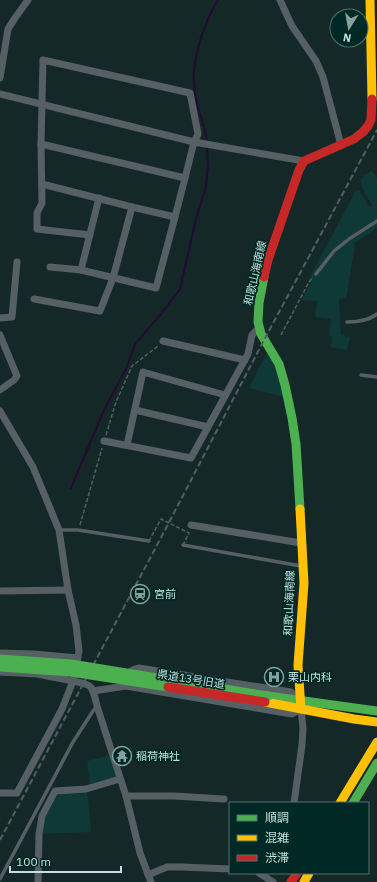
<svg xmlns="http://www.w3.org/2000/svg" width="377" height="882" font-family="'IBM Plex Sans','Noto Sans JP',sans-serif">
  <rect width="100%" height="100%" fill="#142927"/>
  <g fill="#0f3936">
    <polygon points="372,171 377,178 377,228 354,243 355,245 346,298 339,299 341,335 350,337 347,350 331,347 332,336 329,335 331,319 315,317 317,301 302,300 311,283 308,281 355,192 359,190 369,207 372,205 362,188 361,180 364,175"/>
    <polygon points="268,353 276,366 284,397 249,388 266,354"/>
    <polygon points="110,755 116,776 116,777 90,784 87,761"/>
    <polygon points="87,789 91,832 41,834 44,816 56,793"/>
  </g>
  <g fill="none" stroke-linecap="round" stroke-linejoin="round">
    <g stroke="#230b36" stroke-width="2">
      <path d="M207,143C206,127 198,113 196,98C195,90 193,81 194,73C196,48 205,22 218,0"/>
      <polyline points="71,488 104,410 126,369 135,344 161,314 180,289 196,219 206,186 208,166 207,147"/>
    </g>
    <g stroke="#555f62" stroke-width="1.5" stroke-dasharray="4 2" stroke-linecap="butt">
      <polyline points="281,335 309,282 313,277"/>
      <polyline points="106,435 116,402 132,366 158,346"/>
      <polyline points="80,525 102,448"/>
    </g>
    <g stroke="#565f63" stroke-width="3.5">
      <polyline points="316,274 334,251 349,239 377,221"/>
      <path d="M347,322C358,322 368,321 377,314"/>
      <polyline points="361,375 377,377"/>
      <polyline points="59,530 78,530 149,541"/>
      <polyline points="183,545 301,566"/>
      <polyline points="0,879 73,742 93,711 97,706"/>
    </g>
    <g stroke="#565f63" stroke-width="7">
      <polyline points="280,0 292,26 316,61 323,77 341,145"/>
      <polyline points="0,78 8,29 15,18 28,0"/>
      <polyline points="0,94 194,142 304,161"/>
      <polyline points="41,144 185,178 175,217 132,207"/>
      <polyline points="90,235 37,229 37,213 42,203 41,144 43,60 190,93 198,134 194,142 185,178"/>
      <polyline points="50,267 81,270 99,198"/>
      <polyline points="81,270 156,288 175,217"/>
      <polyline points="34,299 100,311 113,278 132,207 42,184"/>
      <polyline points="0,318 12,317 17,262"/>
      <polyline points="0,335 17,376 14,380 0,390"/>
      <polyline points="163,341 245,360"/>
      <polyline points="135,410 208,427"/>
      <path d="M0,411L33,467L59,530L68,590L76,625L79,651L73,681C94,685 92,686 97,706L126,796L140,853L151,882"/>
      <polyline points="104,441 191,458 248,354 252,335 259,328"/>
      <polyline points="127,445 143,372 225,395"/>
      <polyline points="191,525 301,543"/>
      <polyline points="0,591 68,590"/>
      <polyline points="0,653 34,654 78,658"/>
      <polyline points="0,672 37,674 73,681 62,709 17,793 0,793"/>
      <path d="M128,676C129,671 133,669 139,668L291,692L300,700"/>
      <polyline points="93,691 126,686 292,714 301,709 303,728 302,745 294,803"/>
      <polyline points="126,796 174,796 224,799"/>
      <polyline points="259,873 273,882"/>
      <polyline points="148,875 167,867 182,867 230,869"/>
      <polyline points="38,882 39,834 42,816 55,791 86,789 120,779"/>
    </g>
    <g stroke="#4caf50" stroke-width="9">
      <polyline points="264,277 259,303 258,322 261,334 279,364 285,385 292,418 296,444 300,509"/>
      <polyline points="268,696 377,711"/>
      <polyline points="353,803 377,763"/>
    </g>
    <g stroke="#ffc107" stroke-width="9">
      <polyline points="370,0 372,99"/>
      <polyline points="300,509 304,583 298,665 301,709"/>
      <polyline points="265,702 354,719 377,722"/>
      <polyline points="340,803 377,742"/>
      <polyline points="304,882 309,873"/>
    </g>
    <g stroke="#c62828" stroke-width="9">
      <polyline points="264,277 268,260 299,170 304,161 354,139 363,132 368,126 371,120 372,99"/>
      <polyline points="291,882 297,873"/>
    </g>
    <polyline stroke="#515f60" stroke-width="2" stroke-dasharray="6 3" stroke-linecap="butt" points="0,840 164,532 264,340 377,130"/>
    <polyline stroke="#555f62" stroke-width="1.5" stroke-dasharray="4 2" stroke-linecap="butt" points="149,541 161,519 189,533 183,545"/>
    <g stroke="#4caf50" stroke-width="9">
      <polyline points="0,659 71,664 268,696"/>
      <polyline points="0,667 71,672 168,687"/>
    </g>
    <polyline stroke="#c62828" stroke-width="9" points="168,687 265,702"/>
  </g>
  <defs>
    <symbol id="station-ring" viewBox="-11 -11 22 22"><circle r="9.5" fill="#002824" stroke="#84a19d" stroke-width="1.5"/><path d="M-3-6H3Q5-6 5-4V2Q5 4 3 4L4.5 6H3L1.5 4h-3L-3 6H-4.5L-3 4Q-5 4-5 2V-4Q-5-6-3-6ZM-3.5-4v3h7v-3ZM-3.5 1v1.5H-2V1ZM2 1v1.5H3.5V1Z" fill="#84a19d"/></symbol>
    <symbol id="hospital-ring" viewBox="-11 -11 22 22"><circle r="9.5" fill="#002824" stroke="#84a19d" stroke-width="1.5"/><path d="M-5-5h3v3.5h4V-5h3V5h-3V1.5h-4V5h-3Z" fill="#84a19d"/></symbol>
    <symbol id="temple-ring" viewBox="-11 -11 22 22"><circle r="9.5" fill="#002824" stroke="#84a19d" stroke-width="1.5"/><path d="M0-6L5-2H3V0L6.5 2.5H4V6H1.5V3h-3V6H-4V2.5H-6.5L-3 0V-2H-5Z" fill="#84a19d"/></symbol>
  </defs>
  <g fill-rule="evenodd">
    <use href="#station-ring" x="129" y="583" width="22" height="22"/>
    <use href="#hospital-ring" x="263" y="666" width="22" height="22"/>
    <use href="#temple-ring" x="111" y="745" width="22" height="22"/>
  </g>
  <g text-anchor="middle" stroke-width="3.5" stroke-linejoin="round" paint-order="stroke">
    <g font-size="11" fill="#c0e1dd" stroke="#002824">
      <text transform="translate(255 273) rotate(-77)" y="4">和歌山海南線</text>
      <text transform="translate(289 603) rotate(-88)" y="4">和歌山海南線</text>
      <text transform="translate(191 679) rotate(9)" y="4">県道13号旧道</text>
    </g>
    <g font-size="11" fill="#c0e1dd" stroke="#002824" text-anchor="start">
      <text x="154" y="598">宮前</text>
      <text x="288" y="681">栗山内科</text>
      <text x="136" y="760">稲荷神社</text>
    </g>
  </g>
  <rect x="229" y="802" width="140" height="72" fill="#002824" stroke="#4d726e"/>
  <rect x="237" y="815" width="20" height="6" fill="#4caf50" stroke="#4d726e"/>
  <text x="265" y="822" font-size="12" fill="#c0e1dd">順調</text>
  <rect x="237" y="835" width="20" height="6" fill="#ffc107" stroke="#4d726e"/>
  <text x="265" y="842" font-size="12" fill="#c0e1dd">混雑</text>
  <rect x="237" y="855" width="20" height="6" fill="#c62828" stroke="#4d726e"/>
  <text x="265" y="862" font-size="12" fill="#c0e1dd">渋滞</text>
  <g transform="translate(349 28) rotate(191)"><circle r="19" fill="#002824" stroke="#4d726e"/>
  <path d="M0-3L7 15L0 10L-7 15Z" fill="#84a19d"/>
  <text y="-6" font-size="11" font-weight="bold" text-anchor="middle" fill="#c0e1dd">N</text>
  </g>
  <path d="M10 866v6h111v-6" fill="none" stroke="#c0e1dd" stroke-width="2"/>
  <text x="16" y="866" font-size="12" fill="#c0e1dd" stroke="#002824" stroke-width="3" paint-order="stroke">100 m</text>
</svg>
